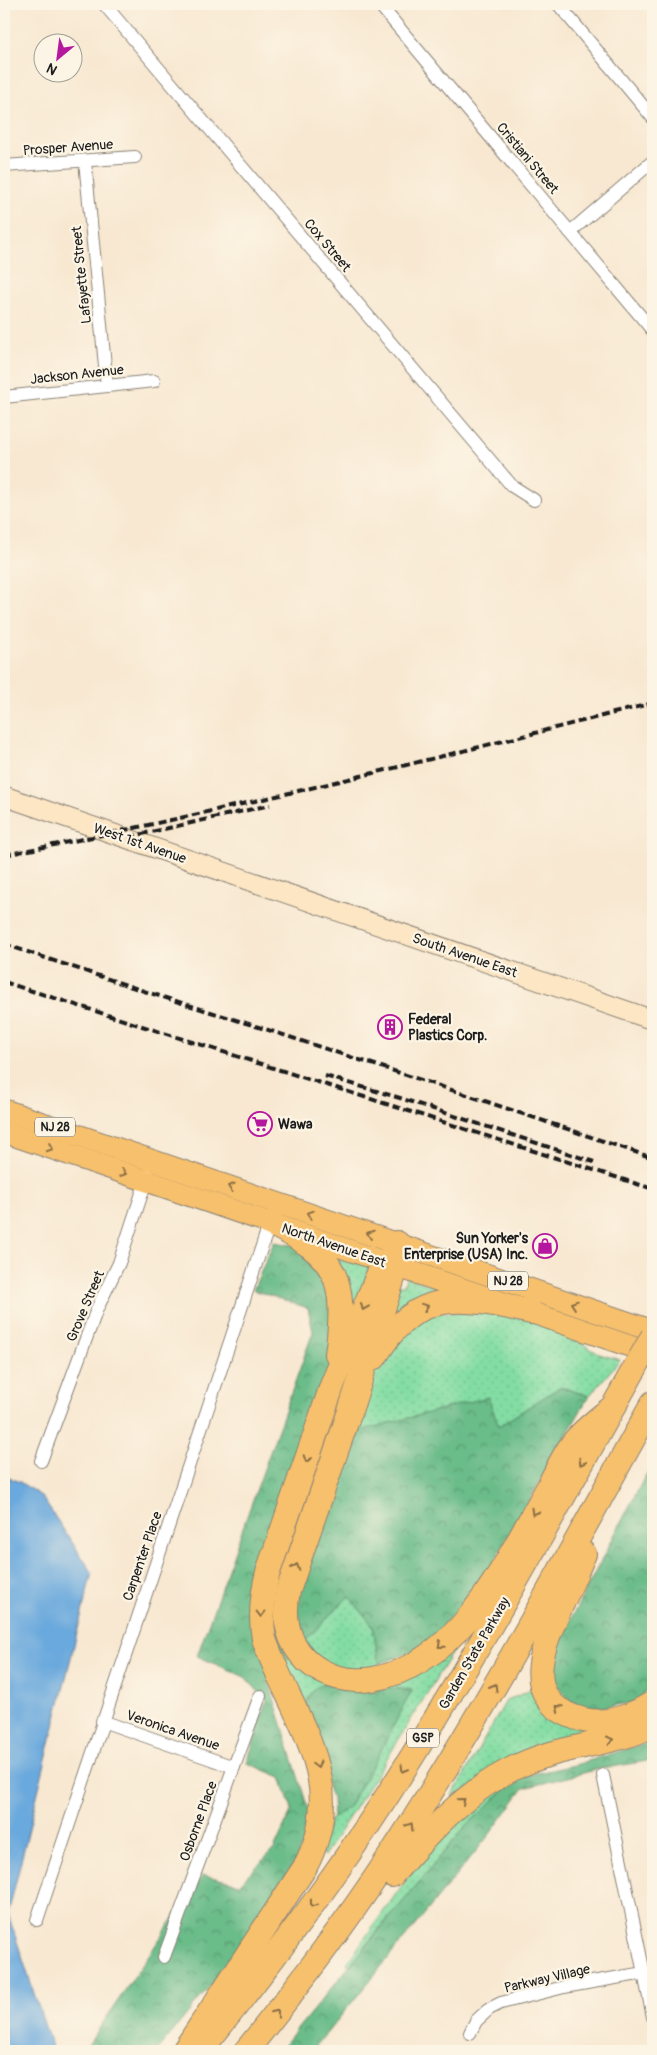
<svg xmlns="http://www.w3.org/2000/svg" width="657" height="2055" font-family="Pangolin,sans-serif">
  <defs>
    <pattern id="grass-dots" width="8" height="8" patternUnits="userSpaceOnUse" patternTransform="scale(1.25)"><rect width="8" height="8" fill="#83dda3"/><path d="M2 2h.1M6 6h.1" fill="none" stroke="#71bd8c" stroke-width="1.8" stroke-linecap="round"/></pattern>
    <pattern id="forest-crowns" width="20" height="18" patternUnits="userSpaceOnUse" patternTransform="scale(1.25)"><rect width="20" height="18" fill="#6abc89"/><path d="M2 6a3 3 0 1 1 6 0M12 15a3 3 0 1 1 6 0" fill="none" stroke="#56986f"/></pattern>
  </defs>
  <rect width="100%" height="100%" fill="#fcf5e5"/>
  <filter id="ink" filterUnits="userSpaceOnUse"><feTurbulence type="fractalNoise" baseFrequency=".02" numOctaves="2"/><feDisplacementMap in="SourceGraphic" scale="10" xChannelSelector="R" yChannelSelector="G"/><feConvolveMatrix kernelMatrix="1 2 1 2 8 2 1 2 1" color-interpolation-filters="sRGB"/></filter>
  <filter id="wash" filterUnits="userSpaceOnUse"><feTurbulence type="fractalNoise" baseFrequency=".0096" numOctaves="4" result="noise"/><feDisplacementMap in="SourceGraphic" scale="20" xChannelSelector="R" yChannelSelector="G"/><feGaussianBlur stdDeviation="1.12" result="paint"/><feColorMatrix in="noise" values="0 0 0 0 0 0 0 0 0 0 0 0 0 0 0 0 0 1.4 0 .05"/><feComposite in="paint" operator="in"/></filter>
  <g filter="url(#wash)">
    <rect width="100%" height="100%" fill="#f8e8d1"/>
    <g fill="url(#grass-dots)" stroke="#507c60">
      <polygon points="335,1253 370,1265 352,1323"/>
      <polygon points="406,1277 450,1292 388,1327 397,1284 404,1286"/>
      <polygon points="382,1280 279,1608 338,1685 304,1709 287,1673 272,1587"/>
      <polygon points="531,1312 599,1354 620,1360 589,1396 560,1387 499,1426 352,1433 354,1399 413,1313"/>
      <path d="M349,1595L373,1626L379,1664L371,1672C338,1669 326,1669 305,1641Z"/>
      <polygon points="456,1646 391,1752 324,1856 320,1852 330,1820 348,1807 411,1690 368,1687"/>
      <polygon points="533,1689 600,1733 452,1796 506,1701"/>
      <polygon points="518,1777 380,1928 349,1966 347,1963 423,1856 458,1819 487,1794"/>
    </g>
    <g fill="url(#forest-crowns)" stroke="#436c52">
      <polygon points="274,1242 304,1247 322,1267 334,1318 328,1397 277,1575 286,1576 352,1433 488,1397 499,1426 560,1387 589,1396 469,1605 464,1602 423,1648 379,1664 373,1626 349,1596 268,1679 312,1822 277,1904 157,2051 84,2051 203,1875 239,1884 274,1849 292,1810 281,1777 247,1763 267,1701 245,1677 197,1656 313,1332 308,1308 253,1290"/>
      <polygon points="653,1461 653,1682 636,1702 597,1708 572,1703 555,1683 551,1664 554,1651"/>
      <path d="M324,1683L412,1690L377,1758L348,1807L333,1818L332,1799L304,1709C309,1697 312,1688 324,1683Z"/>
      <polygon points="653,1741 653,1760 599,1769 524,1788 486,1839 312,2051 279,2051 465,1827 518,1777 575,1765"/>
    </g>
    <polygon fill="#6aa9dd" stroke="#43627c" points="4,1476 20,1482 41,1496 92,1572 8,1914 53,2051 4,2051"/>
  </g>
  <g filter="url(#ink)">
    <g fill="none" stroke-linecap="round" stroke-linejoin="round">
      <defs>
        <g id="minor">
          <polyline points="104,4 512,486 534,500"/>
          <polyline points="379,4 653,331"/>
          <polyline points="558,4 653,118"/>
          <polyline points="85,161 107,386"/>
          <polyline points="4,166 135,157"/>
          <polyline points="570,232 653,161"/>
          <polyline points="4,397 154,381"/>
          <polyline points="41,1461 97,1309 119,1263 148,1175"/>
          <polyline points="102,1721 234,1767"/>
          <polyline points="603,1775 653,2017"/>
          <polyline points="37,1920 271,1219"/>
          <polyline points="164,1957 260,1696"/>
          <polyline points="470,2033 476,2021 489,2009 501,2003 564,1987 644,1973"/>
        </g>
        <polyline id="secondary" points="4,796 653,1020"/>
        <g id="primary">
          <polyline points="4,1110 653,1331"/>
          <polyline points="4,1132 653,1354"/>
        </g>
        <g id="motorway">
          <path d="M269,1223C339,1255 347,1280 337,1354"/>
          <path d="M397,1243V1257L393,1278L350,1411L288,1591C283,1616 287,1642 307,1661C325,1677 349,1683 373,1679C464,1663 508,1557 549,1486C556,1472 563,1456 573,1443C584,1429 601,1417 615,1405"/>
          <path d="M375,1357C416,1287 462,1296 531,1312"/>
          <path d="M584,1554C576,1572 569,1589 561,1606C544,1643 519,1697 574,1717C602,1728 629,1718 653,1703"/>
          <path d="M392,1875C438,1823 478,1776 547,1755C582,1744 620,1742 653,1725"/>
          <path d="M184,2051L305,1867C351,1780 292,1719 264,1639C260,1616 262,1595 268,1572L333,1383L384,1261"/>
          <path d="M200,2051C273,1961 342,1869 403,1771C486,1640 559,1503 635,1368"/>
          <path d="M246,2051C303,1980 358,1907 407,1830C496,1692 573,1546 653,1403"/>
        </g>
      </defs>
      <use href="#minor" stroke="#8a8276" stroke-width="14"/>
      <use href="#secondary" stroke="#8a8276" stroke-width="21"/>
      <use href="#primary" stroke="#8a8276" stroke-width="23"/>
      <use href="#motorway" stroke="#8a8276" stroke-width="26"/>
      <use href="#minor" stroke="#fff" stroke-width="12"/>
      <use href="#secondary" stroke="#fce6c4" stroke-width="19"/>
      <use href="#primary" stroke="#f7c06c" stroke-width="21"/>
      <use href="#motorway" stroke="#f7c06c" stroke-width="24"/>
      <g stroke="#1c1c1c" stroke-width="4" stroke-dasharray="8 4" stroke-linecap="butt">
        <polyline points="129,837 270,805"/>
        <path d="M4,855C222,812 438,758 653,703"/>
        <polyline points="4,944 150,993 265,1029 467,1095 653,1158"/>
        <polyline points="4,982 653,1189"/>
        <polyline points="325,1076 400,1098 594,1162"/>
        <polyline points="649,1138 653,1141"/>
      </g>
      <defs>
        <polyline id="motorway-bridge" points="635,1368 653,1336"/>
      </defs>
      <use href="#motorway-bridge" stroke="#8a8276" stroke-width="26" stroke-linecap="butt"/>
      <use href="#motorway-bridge" stroke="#f7c06c" stroke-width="24"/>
    </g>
    <defs><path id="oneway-chevron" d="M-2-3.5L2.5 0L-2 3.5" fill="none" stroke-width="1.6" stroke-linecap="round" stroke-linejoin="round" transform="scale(1.25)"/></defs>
    <g stroke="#8a6e44">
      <use href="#oneway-chevron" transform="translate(50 1148) rotate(19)"/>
      <use href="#oneway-chevron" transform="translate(123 1173) rotate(19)"/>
      <use href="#oneway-chevron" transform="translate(231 1187) rotate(-161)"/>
      <use href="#oneway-chevron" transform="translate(310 1214) rotate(-161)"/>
      <use href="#oneway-chevron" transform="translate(370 1234) rotate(-161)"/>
      <use href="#oneway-chevron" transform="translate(574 1304) rotate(-161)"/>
      <use href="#oneway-chevron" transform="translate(364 1307) rotate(112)"/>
      <use href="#oneway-chevron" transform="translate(425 1307) rotate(-22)"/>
      <use href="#oneway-chevron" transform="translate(307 1459) rotate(109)"/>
      <use href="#oneway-chevron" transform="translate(582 1462) rotate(119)"/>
      <use href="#oneway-chevron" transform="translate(534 1512) rotate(120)"/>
      <use href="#oneway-chevron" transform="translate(296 1567) rotate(-71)"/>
      <use href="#oneway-chevron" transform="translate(261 1614) rotate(89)"/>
      <use href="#oneway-chevron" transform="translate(441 1645) rotate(139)"/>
      <use href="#oneway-chevron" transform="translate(494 1687) rotate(-60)"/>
      <use href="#oneway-chevron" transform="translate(559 1708) rotate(-141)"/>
      <use href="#oneway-chevron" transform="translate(610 1740) rotate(-13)"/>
      <use href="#oneway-chevron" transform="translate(317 1765) rotate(74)"/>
      <use href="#oneway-chevron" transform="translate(404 1769) rotate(122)"/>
      <use href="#oneway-chevron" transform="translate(462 1801) rotate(-40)"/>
      <use href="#oneway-chevron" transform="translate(410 1826) rotate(-58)"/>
      <use href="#oneway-chevron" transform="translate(313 1904) rotate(126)"/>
      <use href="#oneway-chevron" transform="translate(276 2013) rotate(-52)"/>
    </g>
  </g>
  <defs>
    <symbol id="building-ring" viewBox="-11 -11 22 22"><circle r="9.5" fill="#fcf5e5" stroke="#b5179e" stroke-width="1.5"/><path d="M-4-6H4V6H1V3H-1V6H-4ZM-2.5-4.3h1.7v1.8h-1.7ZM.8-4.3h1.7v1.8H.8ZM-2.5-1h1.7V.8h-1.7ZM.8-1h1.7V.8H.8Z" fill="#b5179e"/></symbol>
    <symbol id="supermarket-ring" viewBox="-11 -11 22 22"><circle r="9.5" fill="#fcf5e5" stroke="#b5179e" stroke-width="1.5"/><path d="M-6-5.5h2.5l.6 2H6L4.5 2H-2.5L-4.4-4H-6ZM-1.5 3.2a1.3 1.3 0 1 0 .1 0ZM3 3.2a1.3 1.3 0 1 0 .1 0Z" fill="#b5179e"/></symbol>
    <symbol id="shop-ring" viewBox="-11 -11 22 22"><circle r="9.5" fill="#fcf5e5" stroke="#b5179e" stroke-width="1.5"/><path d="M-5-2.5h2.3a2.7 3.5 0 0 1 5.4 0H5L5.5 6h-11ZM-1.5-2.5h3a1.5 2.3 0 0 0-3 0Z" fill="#b5179e"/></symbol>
  </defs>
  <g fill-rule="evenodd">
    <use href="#building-ring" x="376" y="1013" width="28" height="28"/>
    <use href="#supermarket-ring" x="246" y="1110" width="28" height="28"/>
    <use href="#shop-ring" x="531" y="1232" width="28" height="28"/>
  </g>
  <g text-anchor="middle" stroke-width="4.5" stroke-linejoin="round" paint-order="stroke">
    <g fill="#fcf5e5" stroke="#5f5d58" stroke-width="1">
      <rect x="35" y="1117.5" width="40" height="19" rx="4"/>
      <rect x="488" y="1271.5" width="40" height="19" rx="4"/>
      <rect x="407" y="1728.5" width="32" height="19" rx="4"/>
    </g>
    <g font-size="12" font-weight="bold" fill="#1c1c1c">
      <text x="55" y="1131">NJ 28</text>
      <text x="508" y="1285">NJ 28</text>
      <text x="423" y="1742">GSP</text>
    </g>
    <g font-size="14" fill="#1c1c1c" stroke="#fcf5e5">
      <text transform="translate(68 147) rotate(-4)" y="5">Prosper Avenue</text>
      <text transform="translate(528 158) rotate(50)" y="5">Cristiani Street</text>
      <text transform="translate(328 245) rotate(50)" y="5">Cox Street</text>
      <text transform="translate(81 275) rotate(-96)" y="5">Lafayette Street</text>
      <text transform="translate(77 374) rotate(-6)" y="5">Jackson Avenue</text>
      <text transform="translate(140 843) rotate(19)" y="5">West 1st Avenue</text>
      <text transform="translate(465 955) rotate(19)" y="5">South Avenue East</text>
      <text transform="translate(334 1245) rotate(19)" y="5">North Avenue East</text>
      <text transform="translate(85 1306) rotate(-67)" y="5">Grove Street</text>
      <text transform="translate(142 1556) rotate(-71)" y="5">Carpenter Place</text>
      <text transform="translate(474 1653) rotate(-60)" y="5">Garden State Parkway</text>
      <text transform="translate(173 1730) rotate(19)" y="5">Veronica Avenue</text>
      <text transform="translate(198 1821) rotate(-70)" y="5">Osborne Place</text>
      <text transform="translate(547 1978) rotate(-13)" y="5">Parkway Village</text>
    </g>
    <g font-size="14" font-weight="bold" fill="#1c1c1c" stroke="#fcf5e5" text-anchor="start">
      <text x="408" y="1024">Federal<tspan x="408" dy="16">Plastics Corp.</tspan></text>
      <text x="278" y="1129">Wawa</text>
      <text x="528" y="1243" text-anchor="end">Sun Yorker's<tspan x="528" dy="16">Enterprise (USA) Inc.</tspan></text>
    </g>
  </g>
  <rect width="657" height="2055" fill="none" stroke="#fcf5e5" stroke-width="20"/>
  <g transform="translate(58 58) rotate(209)"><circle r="24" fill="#fcf5e5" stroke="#a29e95"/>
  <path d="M0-4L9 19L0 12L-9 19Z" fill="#b5179e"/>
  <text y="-8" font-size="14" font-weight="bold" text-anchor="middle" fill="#1c1c1c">N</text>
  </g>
</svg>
